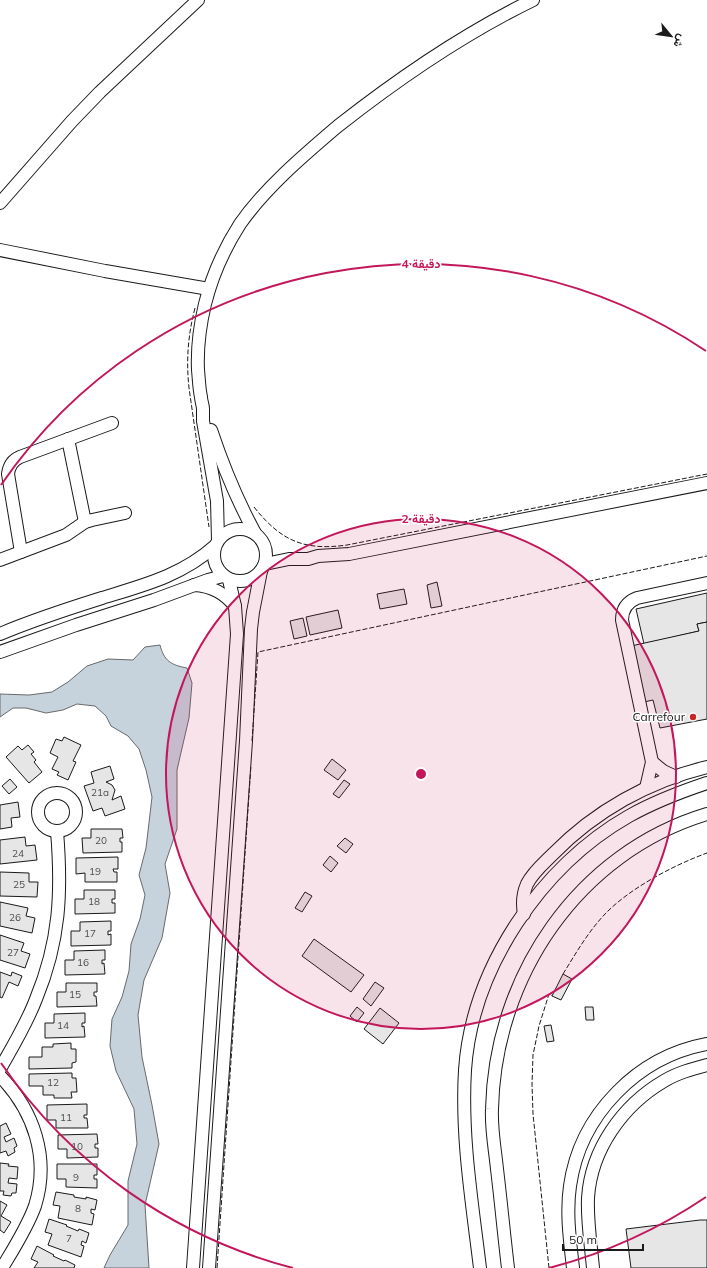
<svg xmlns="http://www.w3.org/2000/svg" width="707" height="1268" font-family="Mulish,Vazirmatn,sans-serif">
  <rect width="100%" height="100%" fill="#fff"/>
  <path fill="#c6d2dc" stroke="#6a6a6a" d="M160,645C164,661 171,665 187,668L192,683L189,718L177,770V829L165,864L170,893L162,938L144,980L138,1015L142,1057L152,1105L159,1144L145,1205L149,1268H104L110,1255L128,1225V1181L137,1144L134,1109L116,1071L110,1046L112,1019L122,997L129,971L131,944L140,919L145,895L139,875L146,848L152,797L146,770L139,749L128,736L111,726L106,716L95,706L77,704L63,710L46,713L26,708H13L0,717V694L29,695L52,692L68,682L87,666L108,659L133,660L145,647Z"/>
  <g fill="#e6e6e6" stroke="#1a1a1a">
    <polygon points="437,582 442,606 431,608 427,585"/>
    <polygon points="404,589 407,604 380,609 377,594"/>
    <polygon points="707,593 707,622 697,624 699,631 644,644 636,609"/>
    <polygon points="338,610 342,628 310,635 306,617"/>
    <polygon points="303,618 307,636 294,639 290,621"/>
    <polygon points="707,622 707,719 660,728 653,700 644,702 631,646 699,631 697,624"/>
    <polygon points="64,737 81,745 73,761 76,762 68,780 57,775 59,772 52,769 58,757 50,753 56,739 62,741"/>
    <polygon points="28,745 34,752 31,754 36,760 34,762 42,772 29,783 6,757 18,746 22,750"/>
    <polygon points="332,759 346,770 338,780 324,770"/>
    <polygon points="110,766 114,779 106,782 112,785 115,790 112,800 121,796 125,809 105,816 102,808 93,811 84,786 94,783 91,772"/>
    <polygon points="10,779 17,787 9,794 2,786"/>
    <polygon points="344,780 350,784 339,798 333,794"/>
    <polygon points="18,802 20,817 11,818 12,827 0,829 0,805"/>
    <polygon points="91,829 122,829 123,838 120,838 120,842 122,842 122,852 83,853 82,838 91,838"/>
    <polygon points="25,837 26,846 35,845 37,860 0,864 0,840"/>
    <polygon points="345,838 353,844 346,853 337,846"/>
    <polygon points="330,856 338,863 331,872 323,865"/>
    <polygon points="118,857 118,869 113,869 114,872 117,872 117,882 85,882 85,873 76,874 76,858"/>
    <polygon points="0,872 29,873 29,882 38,882 37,897 0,896"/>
    <polygon points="84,890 115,890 115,899 112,899 112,903 115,903 115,913 75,914 75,899 84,899"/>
    <polygon points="305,892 312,896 302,912 295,908"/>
    <polygon points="0,902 28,908 26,916 35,918 32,933 0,926"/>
    <polygon points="111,921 111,931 108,931 108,935 111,934 111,945 71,946 71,931 80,931 80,922"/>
    <polygon points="0,935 24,943 21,951 30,954 25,968 0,960"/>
    <polygon points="314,939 364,975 351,992 302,956"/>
    <polygon points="105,950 105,960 102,960 102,964 104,963 105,974 65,975 65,960 74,960 74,951"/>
    <polygon points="0,972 11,976 12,972 22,976 18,986 9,982 2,998 0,997"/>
    <polygon points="563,974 572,979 561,1000 552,996"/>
    <polygon points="375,982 384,988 371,1006 363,999"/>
    <polygon points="66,983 97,983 97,992 94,992 94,996 96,996 97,1006 57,1007 57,992 66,992"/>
    <polygon points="357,1007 364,1013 357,1022 350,1016"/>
    <polygon points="585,1007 593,1007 594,1020 586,1020"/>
    <polygon points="380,1008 399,1023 383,1044 364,1029"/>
    <polygon points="85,1013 85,1023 82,1023 82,1027 84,1026 85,1037 45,1038 45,1023 54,1023 54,1014"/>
    <polygon points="551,1025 554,1041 547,1042 544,1026"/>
    <polygon points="71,1043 71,1049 76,1049 76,1062 72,1063 72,1068 29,1069 29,1057 42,1057 42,1047 53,1047 53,1044"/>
    <polygon points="72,1073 72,1078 76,1078 77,1092 71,1092 72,1098 54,1098 54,1095 43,1095 43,1086 29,1086 29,1074"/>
    <polygon points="87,1104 87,1115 84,1115 84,1118 87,1118 88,1128 56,1128 56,1120 47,1120 47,1105"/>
    <polygon points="6,1123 11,1134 4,1137 6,1142 14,1138 17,1146 14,1148 15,1152 8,1156 6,1151 0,1153 0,1126"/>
    <polygon points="97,1134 98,1144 95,1144 95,1148 98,1148 98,1157 67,1158 67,1149 58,1149 58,1135"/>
    <polygon points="0,1163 9,1164 8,1166 18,1167 17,1179 9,1178 8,1183 17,1184 16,1193 12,1193 11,1196 3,1195 4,1191 0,1191"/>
    <polygon points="57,1164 97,1164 97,1175 94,1175 94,1179 97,1179 97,1188 66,1187 66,1179 57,1179"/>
    <polygon points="56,1192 74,1195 74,1197 86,1199 86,1197 97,1200 95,1210 91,1209 91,1213 94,1214 92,1225 58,1218 60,1206 53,1205"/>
    <polygon points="0,1201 7,1205 1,1216 11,1222 4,1233 0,1230"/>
    <polygon points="49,1219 67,1225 66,1226 78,1231 79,1229 89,1233 86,1243 82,1241 81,1245 84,1246 81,1257 48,1245 52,1234 45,1232"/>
    <polygon points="700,1220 707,1220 707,1268 631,1268 626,1229"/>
    <polygon points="37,1246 54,1255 53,1256 64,1261 65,1260 75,1265 74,1268 34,1268 38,1262 31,1259"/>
  </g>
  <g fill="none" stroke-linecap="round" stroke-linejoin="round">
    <defs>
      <g id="minor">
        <polyline points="0,203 72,121 100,92 198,0"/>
        <polyline points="0,250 105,271 209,289"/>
        <path d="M211,430C223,466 237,500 255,533"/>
        <polyline points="68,439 85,522"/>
        <circle cx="240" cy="555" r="26"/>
        <path d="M218,540L217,501L203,421C203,417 203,413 203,409C203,405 201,401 201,397C199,388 199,379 198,370C197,348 200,325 205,304C212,276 224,249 240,224C266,187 304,155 338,126C399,78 463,34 533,0"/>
        <path d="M21,552L8,474C9,466 13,460 20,457L112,423"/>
        <polyline points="0,560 66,535 85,522 92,520 125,513"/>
        <polyline points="265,564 289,559 308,559 318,556 349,554 707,483"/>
        <path d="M194,585C212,586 224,593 235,606"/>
        <path d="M0,634C33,620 67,609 102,598C144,585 181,576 215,546"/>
        <polyline points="0,652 76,625 154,600 208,580 223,576"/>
        <polyline points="652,762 663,771 676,777"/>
        <path d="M646,788L652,762L622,620C622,609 627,602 637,598L707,583"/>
        <circle cx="57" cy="812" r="19"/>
        <path d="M524,914C522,903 523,893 527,884C533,872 544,863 553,854C595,811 649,781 707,767"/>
        <path d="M0,1069C13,1046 27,1023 36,999C60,941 62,892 57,831"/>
        <path d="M0,1076C34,1111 50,1158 35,1206C27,1228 14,1248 2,1268"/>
        <polyline points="193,1268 237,634 235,606 229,580"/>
        <polyline points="209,1268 246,741 251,629 253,612 261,571"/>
        <path d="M480,1268C472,1202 461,1136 465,1070C472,968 541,866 629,816C654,802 680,792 707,783"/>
        <path d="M508,1268C504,1235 501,1202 497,1169C495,1149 491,1129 492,1109C495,976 578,853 707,814"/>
        <path d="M573,1268C570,1241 566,1213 570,1186C580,1115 637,1057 707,1044"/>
        <path d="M593,1268C591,1245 587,1222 588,1198C591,1149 623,1105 664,1081C677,1073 692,1069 707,1065"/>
      </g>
    </defs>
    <use href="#minor" stroke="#1a1a1a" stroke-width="14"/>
    <use href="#minor" stroke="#fff" stroke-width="12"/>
    <g stroke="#1a1a1a" stroke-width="1" stroke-dasharray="5 2" stroke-linecap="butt">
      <path d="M195,308C188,335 186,360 189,388L209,527"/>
      <path d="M254,507C281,541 304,551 347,545L707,474"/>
      <polyline points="252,741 258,652 707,556"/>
      <path d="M563,974C576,953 588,932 605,914C630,888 674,865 707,853"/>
      <polyline points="217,1268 251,765"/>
      <polyline points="549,1268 533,1114 532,1084 533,1055 539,1026 549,994 552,996"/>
    </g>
  </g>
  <circle cx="421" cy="774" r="255" fill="#c2185b" fill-opacity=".12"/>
  <g fill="none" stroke="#c2185b" stroke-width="2">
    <circle cx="421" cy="774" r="255"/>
    <path d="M706 1197A510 510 0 0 1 549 1268M293 1268A510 510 0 0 1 1 1063M1 485A510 510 0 0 1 706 351"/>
  </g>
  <circle fill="#c62828" stroke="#fff" stroke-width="1.5" cx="693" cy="717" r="4"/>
  <g text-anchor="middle" stroke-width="3" stroke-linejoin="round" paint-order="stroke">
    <g font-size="10" fill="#4d4d4d">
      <text x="100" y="796">21a</text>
      <text x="101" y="844">20</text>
      <text x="18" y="857">24</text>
      <text x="95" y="875">19</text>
      <text x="19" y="888">25</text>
      <text x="94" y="905">18</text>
      <text x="15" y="921">26</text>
      <text x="90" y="937">17</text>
      <text x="13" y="956">27</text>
      <text x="83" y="966">16</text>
      <text x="75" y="998">15</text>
      <text x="63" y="1029">14</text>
      <text x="53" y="1086">12</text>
      <text x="66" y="1121">11</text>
      <text x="77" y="1150">10</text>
      <text x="76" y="1181">9</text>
      <text x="78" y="1212">8</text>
      <text x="69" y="1242">7</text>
    </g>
    <g font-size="12" fill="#1a1a1a" stroke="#fff" text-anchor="end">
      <text x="685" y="721">Carrefour</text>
    </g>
  </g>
  <circle cx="421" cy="774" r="6" fill="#c2185b" stroke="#fff" stroke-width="2"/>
  <g font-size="12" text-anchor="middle" font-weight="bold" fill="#c2185b" stroke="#fff" stroke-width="3" stroke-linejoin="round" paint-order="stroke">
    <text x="421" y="268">4 دقيقة</text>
    <text x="421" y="523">2 دقيقة</text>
  </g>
  <g transform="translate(671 36) rotate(119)" stroke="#ffffff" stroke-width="3" paint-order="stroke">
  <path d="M0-3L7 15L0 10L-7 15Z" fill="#1a1a1a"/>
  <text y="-6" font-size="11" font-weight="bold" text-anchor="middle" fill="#1a1a1a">ش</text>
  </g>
  <path d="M563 1244v6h80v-6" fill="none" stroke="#1a1a1a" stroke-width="2"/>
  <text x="569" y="1244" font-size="12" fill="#1a1a1a" stroke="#ffffff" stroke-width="3" paint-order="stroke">50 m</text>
</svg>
